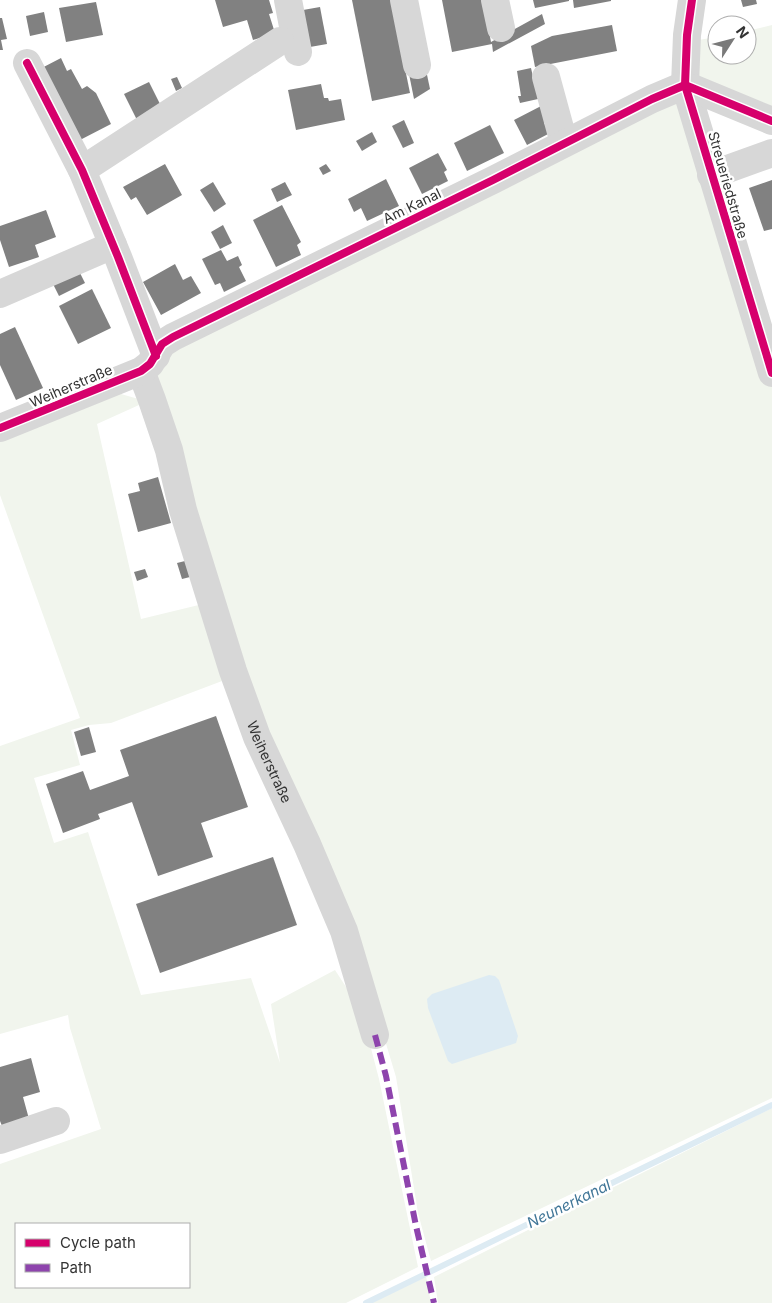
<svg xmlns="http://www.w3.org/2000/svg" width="772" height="1303" font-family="Inter,sans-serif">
  <rect width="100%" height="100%" fill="#fff"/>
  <g fill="#f1f5ed" fill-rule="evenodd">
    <polygon points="772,25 772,112 697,80 692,41 717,37 717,55 747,55 747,31"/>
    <polygon points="685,85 772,373 772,1098 431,1261 418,1213 396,1077 375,1007 257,737 155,373 173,337"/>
    <path d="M114,392L142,400L139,405L97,424L141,619L207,603L230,678L111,723L89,725L71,730L80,765L34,778L54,843L88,832L141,995L251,978L280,1063L271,1004L335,970L361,1010L379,1079L418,1267L346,1303H0V1164L101,1129L70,1028L68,1015L0,1034V746L80,718L0,495V437ZM16,1224H189V1287H16Z"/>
    <polygon points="772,1108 772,1303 438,1303 434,1277"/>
    <polygon points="426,1276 431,1303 368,1303"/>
  </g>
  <polygon fill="#ddebf3" points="489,975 495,976 499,980 518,1036 516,1043 452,1064 448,1061 428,1008 427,999 432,994"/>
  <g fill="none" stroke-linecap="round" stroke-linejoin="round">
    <polyline stroke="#ddebf3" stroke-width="6" points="366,1303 772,1105"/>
  </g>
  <g fill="#818181">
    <polygon points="215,0 269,0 273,13 269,14 275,33 253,40 247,20 223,27"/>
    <polygon points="352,0 391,0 410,93 372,101"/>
    <polygon points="442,0 483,0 491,42 542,14 545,24 493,52 492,44 452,52"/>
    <polygon points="533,0 569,0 569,1 535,8"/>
    <polygon points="573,0 611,0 611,1 574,8"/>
    <polygon points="741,0 756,0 757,4 743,7"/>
    <polygon points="96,2 103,35 66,42 59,8"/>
    <polygon points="320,7 327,44 310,47 303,10"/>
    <polygon points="44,12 48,32 30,36 26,16"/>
    <polygon points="0,18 2,18 7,39 1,40 3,50 0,50"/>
    <polygon points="612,25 617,51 535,67 531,46 552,36"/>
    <polygon points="61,58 67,71 71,69 82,89 87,86 96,93 111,124 80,140 34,72"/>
    <polygon points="531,68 538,99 520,103 518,96 521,96 517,71"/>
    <polygon points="426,70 430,89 414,99 409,74"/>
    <polygon points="177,77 182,88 176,91 171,79"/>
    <polygon points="149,82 163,110 138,122 124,94"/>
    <polygon points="321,84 324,98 328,98 329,101 341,99 345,120 296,130 288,90"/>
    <polygon points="543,105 551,119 544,123 550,133 527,145 514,120"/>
    <polygon points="404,120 414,143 403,148 392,126"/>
    <polygon points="490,125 504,153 467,171 454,143"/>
    <polygon points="372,132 377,142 362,151 356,141"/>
    <polygon points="438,153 447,170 444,172 448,181 422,194 409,168"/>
    <polygon points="165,164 182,195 147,215 136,197 131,200 123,187"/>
    <polygon points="326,164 331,171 323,175 319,168"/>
    <polygon points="386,179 399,206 367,221 361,208 354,212 348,199"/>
    <polygon points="772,180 772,229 764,231 749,188"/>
    <polygon points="213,182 226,204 214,212 200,190"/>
    <polygon points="285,182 292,195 277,202 271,189"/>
    <polygon points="282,205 301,242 297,245 301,255 276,267 253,220"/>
    <polygon points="46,210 56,237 35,245 39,257 9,267 0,240 0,226"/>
    <polygon points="223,225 232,243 220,249 211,232"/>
    <polygon points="221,250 227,261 238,256 242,265 239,267 246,281 224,292 220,283 215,285 202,259"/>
    <polygon points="175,264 183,280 191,276 201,293 161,315 143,282"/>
    <polygon points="77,267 85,283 59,296 51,280"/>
    <polygon points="92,289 111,328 78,344 59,306"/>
    <polygon points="15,327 43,388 16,400 0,365 0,334"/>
    <polygon points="158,477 171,523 138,532 128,494 140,491 138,483"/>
    <polygon points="185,561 190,577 182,579 177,563"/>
    <polygon points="145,569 148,577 137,581 134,572"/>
    <polygon points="216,716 248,807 201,823 213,857 158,876 132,802 98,814 100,819 63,833 46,784 83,771 90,790 129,776 120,750"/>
    <polygon points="89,727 96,752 81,756 74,732"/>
    <polygon points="273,857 297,925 160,973 136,904"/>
    <polygon points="31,1058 40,1092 23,1097 29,1119 2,1126 0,1121 0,1067"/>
  </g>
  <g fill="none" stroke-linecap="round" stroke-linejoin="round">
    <g stroke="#d7d7d7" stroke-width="28">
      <polyline points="288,0 298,52"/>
      <polyline points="404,0 417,65"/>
      <polyline points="495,0 501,28"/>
      <polyline points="692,0 687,35 685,85 772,373"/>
      <polyline points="27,63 82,170 118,257 156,356"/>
      <polyline points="546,77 564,143"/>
      <polyline points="685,85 772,121"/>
      <polyline points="82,170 280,41"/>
      <polyline points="711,175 772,153"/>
      <polyline points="0,294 113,245"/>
      <path id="s1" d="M141,371L152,400L169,450L183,510L233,671L257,737L307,844L344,931L375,1035"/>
      <polyline points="0,428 141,371 150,364 162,344 173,337 493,180 652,99 685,85"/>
      <polyline points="0,1140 56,1121"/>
    </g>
    <polyline stroke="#8e44ad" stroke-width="6" stroke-dasharray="12 6" stroke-linecap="butt" points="375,1035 386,1076 416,1226 434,1303"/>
    <defs>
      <g id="cycleway">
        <polyline points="692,0 687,35 685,85 772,373"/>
        <polyline points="27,63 82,170 118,257 156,356"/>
        <polyline points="685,85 772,121"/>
        <polyline points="0,428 141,371 150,364 162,344 173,337 493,180 652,99 685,85"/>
      </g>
    </defs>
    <use href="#cycleway" stroke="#fff" stroke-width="11"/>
    <use href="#cycleway" stroke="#d6006c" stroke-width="8"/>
  </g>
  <g text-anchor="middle" stroke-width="5" stroke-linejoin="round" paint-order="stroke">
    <g font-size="14" fill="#333" stroke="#fff">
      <text transform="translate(728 185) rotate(74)" y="5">Streueriedstraße</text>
      <text transform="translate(412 206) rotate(-26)" y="5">Am Kanal</text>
      <text transform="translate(71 386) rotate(-23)" y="5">Weiherstraße</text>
      <text dy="5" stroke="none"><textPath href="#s1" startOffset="412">Weiherstraße</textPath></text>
    </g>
    <g font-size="15" font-style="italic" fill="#3f7597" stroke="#fff">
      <text transform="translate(569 1204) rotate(-26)" y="5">Neunerkanal</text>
    </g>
  </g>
  <rect x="15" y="1223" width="175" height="65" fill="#ffffff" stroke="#adadad"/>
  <rect x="25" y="1239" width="25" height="8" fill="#d6006c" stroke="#adadad"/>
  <text x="60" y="1248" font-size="15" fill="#333333">Cycle path</text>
  <rect x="25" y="1264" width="25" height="8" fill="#8e44ad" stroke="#adadad"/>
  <text x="60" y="1273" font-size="15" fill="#333333">Path</text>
  <g transform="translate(732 40) rotate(54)"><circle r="24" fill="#ffffff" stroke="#adadad"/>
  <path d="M0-4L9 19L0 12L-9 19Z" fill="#7a7a7a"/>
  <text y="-8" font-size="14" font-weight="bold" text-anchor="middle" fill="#333333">N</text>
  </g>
</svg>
